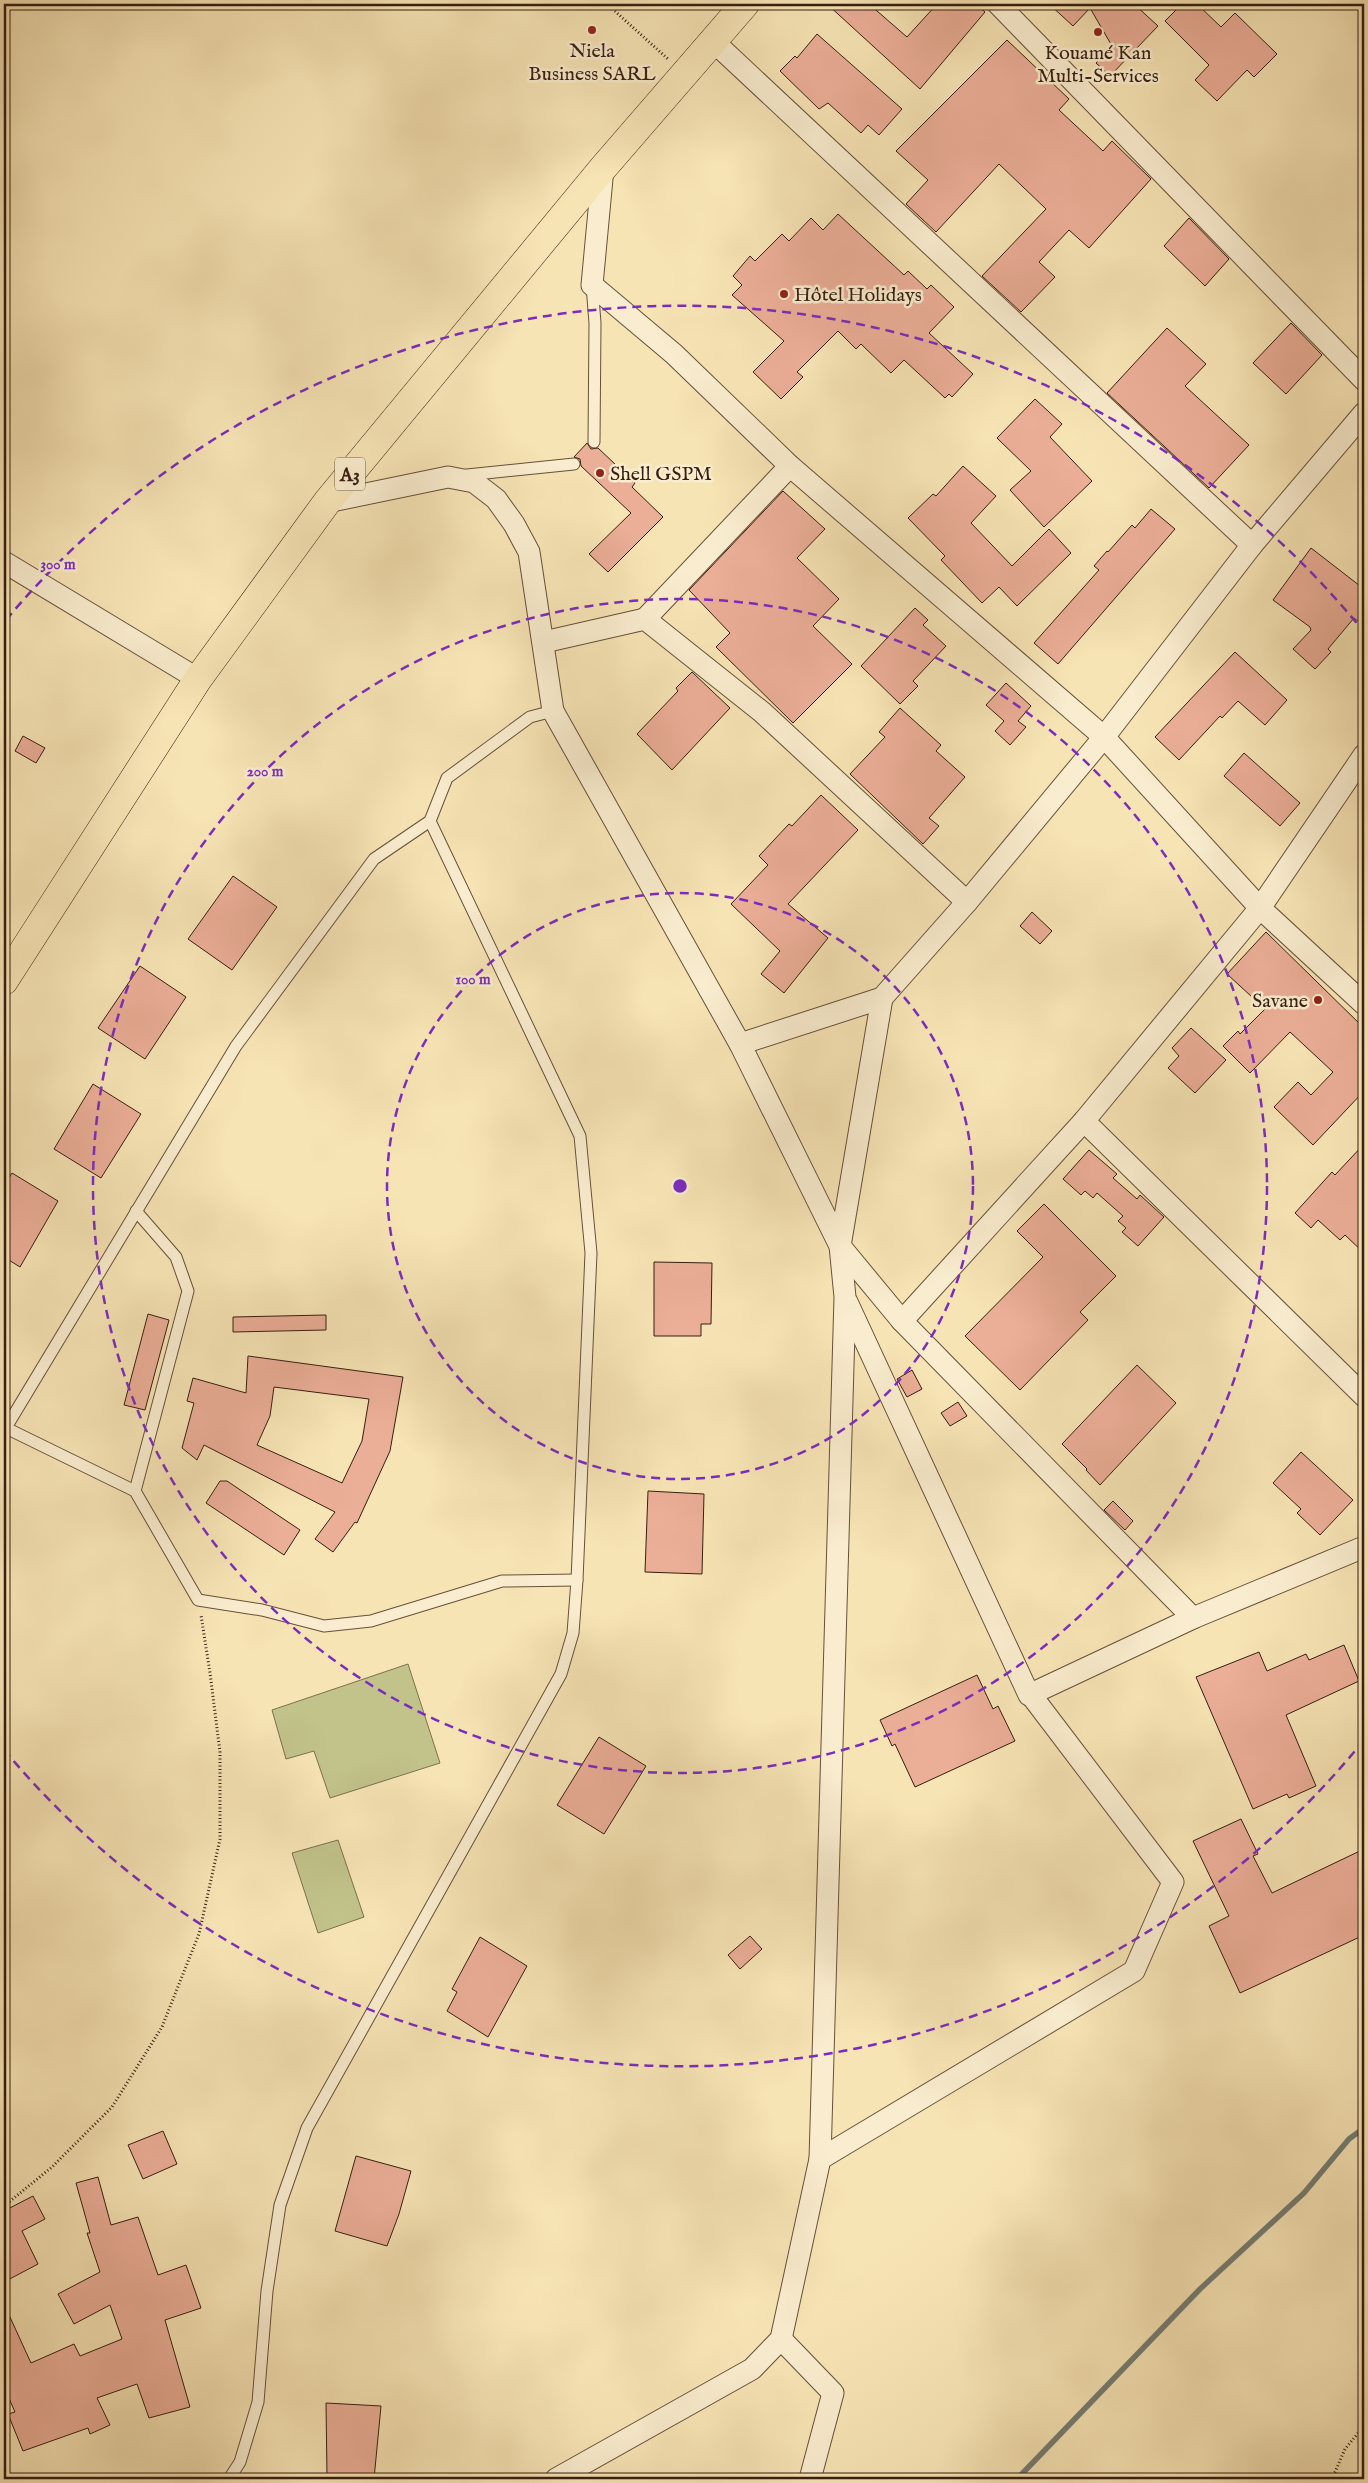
<svg xmlns="http://www.w3.org/2000/svg" width="1368" height="2483" font-family="'IM FELL English',serif">
  <rect width="100%" height="100%" fill="#f7e4b5"/>
  <filter id="stains"><feTurbulence type="fractalNoise" baseFrequency=".004" numOctaves="4"/><feColorMatrix values="0 0 0 0 .2 0 0 0 0 .09 0 0 0 0 .02 0 0 0 .5 -.17"/></filter>
  <radialGradient id="worn" r=".72"><stop offset=".6" stop-color="#630" stop-opacity="0"/><stop offset="1" stop-color="#630" stop-opacity=".3"/></radialGradient>
  <g fill="#c1c38b" stroke="#7c704e">
    <polygon points="408,1664 440,1763 330,1798 314,1751 286,1759 272,1710"/>
    <polygon points="338,1840 364,1917 318,1933 292,1853"/>
  </g>
  <g fill="none" stroke-linecap="round" stroke-linejoin="round">
    <polyline stroke="#757d74" stroke-width="5.5" points="1017,2479 1200,2289 1304,2193 1349,2139 1364,2128"/>
  </g>
  <g fill="#ebae97" stroke="#361e10" fill-rule="evenodd">
    <polygon points="827,4 869,4 907,37 937,4 976,4 985,12 920,89"/>
    <polygon points="1049,4 1134,4 1158,26 1110,76 1096,63 1112,46 1090,8 1073,26"/>
    <polygon points="1182,4 1197,4 1221,27 1235,13 1277,54 1254,77 1247,70 1217,101 1195,80 1209,65 1165,21"/>
    <polygon points="817,34 902,109 879,135 868,125 861,133 828,103 819,109 780,71 795,56 797,58"/>
    <polygon points="1007,40 1069,99 1059,110 1103,151 1112,141 1151,179 1089,248 1069,230 1039,262 1055,277 1021,312 982,276 1046,209 999,164 936,232 906,204 928,180 896,151"/>
    <polygon points="838,214 904,275 908,271 927,289 931,285 954,307 929,333 973,374 952,397 949,394 945,398 904,360 891,373 861,344 856,349 838,331 797,372 803,377 781,399 753,372 784,341 732,295 742,285 733,276 750,256 755,261 782,234 789,241 811,218 823,230"/>
    <polygon points="1189,218 1229,259 1205,286 1164,246"/>
    <polygon points="1291,323 1322,355 1286,394 1253,363"/>
    <polygon points="1167,328 1206,364 1185,386 1249,445 1209,488 1107,393"/>
    <polygon points="1035,399 1062,424 1050,437 1092,481 1044,527 1010,490 1031,471 997,438"/>
    <polygon points="587,443 591,449 598,448 635,483 632,487 663,517 608,572 589,554 631,513 581,466 580,459 574,457"/>
    <polygon points="963,466 996,496 971,523 1012,566 1049,529 1071,553 1017,606 999,587 982,603 941,560 945,556 908,518 933,494 936,496"/>
    <polygon points="783,491 825,529 797,558 839,599 813,626 852,664 793,723 716,647 730,633 689,590"/>
    <polygon points="1151,509 1175,529 1058,664 1034,643 1099,570 1094,566 1107,551 1108,552 1132,525 1135,528"/>
    <polygon points="1311,548 1364,589 1364,626 1354,618 1328,649 1331,652 1315,669 1293,649 1311,630 1310,627 1273,600"/>
    <polygon points="915,608 928,620 923,625 946,646 913,681 918,686 900,704 861,666"/>
    <polygon points="1235,652 1287,700 1265,725 1238,701 1222,718 1220,716 1179,760 1155,737"/>
    <polygon points="692,672 730,708 672,770 637,734 678,691 676,688"/>
    <polygon points="1006,683 1031,706 1018,721 1026,727 1010,745 995,731 1004,721 986,705"/>
    <polygon points="900,708 941,745 936,751 965,777 929,818 939,826 923,844 850,774 885,737 879,732"/>
    <polygon points="23,736 45,748 36,763 15,751"/>
    <polygon points="1244,753 1300,803 1280,826 1224,776"/>
    <polygon points="821,795 858,830 788,904 828,938 784,993 761,974 780,951 731,904 768,865 759,856 789,824 792,826"/>
    <polygon points="233,876 277,907 232,970 188,939"/>
    <polygon points="1032,912 1052,931 1040,944 1020,926"/>
    <polygon points="1266,932 1364,1028 1364,1091 1313,1145 1274,1107 1298,1082 1311,1095 1333,1072 1290,1032 1250,1073 1223,1046 1238,1031 1240,1034 1265,1009 1227,974"/>
    <polygon points="140,966 186,997 145,1059 98,1028"/>
    <polygon points="1191,1028 1226,1060 1195,1093 1168,1068 1179,1056 1172,1048"/>
    <polygon points="93,1084 141,1114 101,1178 54,1149"/>
    <polygon points="1364,1144 1364,1253 1345,1235 1340,1240 1318,1220 1311,1228 1295,1213 1332,1172 1335,1175"/>
    <polygon points="1089,1150 1117,1174 1113,1178 1137,1199 1140,1195 1164,1217 1138,1246 1122,1232 1126,1228 1118,1221 1123,1216 1097,1193 1093,1198 1085,1191 1081,1195 1063,1179"/>
    <polygon points="12,1173 58,1201 20,1267 4,1257 4,1186"/>
    <polygon points="1044,1204 1116,1276 1080,1312 1088,1320 1020,1390 965,1336 1043,1257 1017,1231"/>
    <polygon points="654,1262 712,1263 711,1324 701,1324 701,1336 654,1336"/>
    <polygon points="148,1314 169,1320 145,1410 124,1405"/>
    <polygon points="326,1315 326,1330 233,1332 233,1317"/>
    <path d="M248,1356L403,1377L390,1451L357,1523L355,1522L333,1552L315,1539L335,1512L204,1445L197,1460L182,1448L194,1403L187,1401L193,1378L246,1393ZM274,1387L369,1399L362,1441L342,1483L257,1445L270,1416Z"/>
    <polygon points="1137,1365 1176,1403 1100,1485 1086,1470 1087,1469 1062,1444"/>
    <polygon points="912,1370 922,1389 907,1397 897,1379"/>
    <polygon points="958,1402 967,1416 950,1426 941,1413"/>
    <polygon points="1301,1452 1353,1500 1320,1535 1297,1513 1301,1509 1273,1483"/>
    <polygon points="220,1481 227,1481 300,1530 284,1555 206,1503"/>
    <polygon points="648,1491 704,1494 702,1574 645,1572"/>
    <polygon points="1113,1501 1133,1521 1125,1530 1104,1510"/>
    <polygon points="1344,1645 1359,1681 1286,1715 1316,1786 1289,1798 1287,1794 1253,1809 1196,1677 1259,1652 1267,1671 1306,1654 1309,1660"/>
    <polygon points="977,1675 993,1709 998,1706 1015,1741 915,1787 895,1744 892,1746 880,1720"/>
    <polygon points="599,1737 646,1766 604,1834 557,1805"/>
    <polygon points="1241,1819 1258,1854 1253,1856 1272,1893 1364,1849 1364,1935 1240,1993 1209,1926 1229,1916 1193,1841"/>
    <polygon points="750,1936 762,1949 740,1969 728,1955"/>
    <polygon points="480,1937 527,1966 488,2037 447,2011 457,1992 452,1989"/>
    <polygon points="163,2131 177,2164 143,2179 128,2145"/>
    <polygon points="356,2156 411,2171 399,2214 387,2246 335,2231"/>
    <polygon points="98,2177 111,2225 138,2217 158,2275 186,2265 201,2308 165,2320 190,2407 149,2418 137,2384 97,2398 110,2425 90,2434 88,2428 23,2451 8,2414 15,2412 4,2387 4,2304 31,2363 74,2344 80,2356 122,2339 110,2305 74,2324 58,2294 100,2272 87,2233 90,2233 76,2183"/>
    <polygon points="33,2196 45,2219 22,2231 38,2264 4,2282 4,2211"/>
    <polygon points="326,2403 381,2406 374,2479 327,2477"/>
  </g>
  <g fill="none" stroke-linecap="round" stroke-linejoin="round">
    <defs>
      <g id="lane">
        <polyline points="592,285 595,323 594,442"/>
        <polyline points="467,475 574,464"/>
        <polyline points="6,1428 135,1491 198,1600 262,1610 324,1626 371,1621 502,1581 577,1580"/>
        <polyline points="4,1431 236,1046 374,859 430,821 447,778 530,717 553,711"/>
        <polyline points="135,1491 188,1291 176,1257 136,1211"/>
        <polyline points="229,2479 240,2462 258,2402 267,2291 280,2205 307,2128 561,1674 573,1633 577,1580 591,1253 580,1136 430,821"/>
      </g>
      <g id="street">
        <polyline points="998,4 1364,380"/>
        <polyline points="713,41 1252,545"/>
        <polyline points="603,168 592,285 674,354 790,466 1104,737 1260,908 1364,1004"/>
        <polyline points="327,502 448,477 474,482 496,499 514,524 529,552 553,711 740,1044 840,1246 845,1297 820,2159 781,2339 752,2369 556,2479"/>
        <polyline points="4,562 198,679"/>
        <polyline points="645,619 790,466"/>
        <polyline points="544,642 645,619 762,712 967,902"/>
        <polyline points="882,998 840,1246 902,1321 1193,1618"/>
        <polyline points="740,1044 882,998 967,902 1104,737 1252,545 1364,413"/>
        <polyline points="1084,1121 1364,1396"/>
        <polyline points="847,1302 1029,1695 1193,1618 1364,1547"/>
        <polyline points="902,1321 1084,1121 1260,908 1364,755"/>
        <polyline points="820,2159 1134,1971 1173,1882 1031,1695"/>
        <polyline points="781,2339 833,2393 810,2479"/>
      </g>
      <polyline id="highway" points="4,981 198,679 327,502 603,168 745,4"/>
    </defs>
    <use href="#lane" stroke="#665039" stroke-width="13"/>
    <use href="#street" stroke="#665039" stroke-width="23"/>
    <use href="#highway" stroke="#361e10" stroke-width="29"/>
    <g stroke="#361e10" stroke-width="3" stroke-dasharray="1 2.5" stroke-linecap="butt">
      <polyline points="607,4 668,59"/>
      <polyline points="4,2206 52,2167 112,2107 162,2027 199,1934 220,1839 220,1752 210,1673 201,1615"/>
      <polyline points="1332,2479 1345,2449 1364,2426"/>
    </g>
    <use href="#lane" stroke="#faedcf" stroke-width="11"/>
    <use href="#street" stroke="#faedcf" stroke-width="21"/>
    <use href="#highway" stroke="#f7e4b5" stroke-width="28"/>
  </g>
  <g fill="none" stroke="#7b2cbf" stroke-width="2.5" stroke-dasharray="9 6">
    <circle cx="680" cy="1186" r="293"/>
    <circle cx="680" cy="1186" r="587"/>
    <path d="M1364 1740A880 880 0 0 1 6 1752M6 620A880 880 0 0 1 1364 632"/>
  </g>
  <g fill="#8f2418" stroke="#faedcf" stroke-width="2">
    <circle cx="592" cy="30" r="5"/>
    <circle cx="1098" cy="32" r="5"/>
    <circle cx="784" cy="294" r="5"/>
    <circle cx="600" cy="473" r="5"/>
    <circle cx="1318" cy="1000" r="5"/>
  </g>
  <g text-anchor="middle" stroke-width="5" stroke-linejoin="round" paint-order="stroke">
    <rect fill="#faedcf" stroke="#715c49" stroke-width="1" x="335" y="457.5" width="30" height="33" rx="4"/>
    <g font-size="19" font-weight="bold" fill="#361e10">
      <text x="350" y="481">A3</text>
    </g>
    <g font-size="20" fill="#361e10" stroke="#faedcf">
      <text x="592" y="57">Niela<tspan x="592" dy="23">Business SARL</tspan></text>
      <text x="1098" y="59">Kouamé Kan<tspan x="1098" dy="23">Multi-Services</tspan></text>
      <text x="794" y="301" text-anchor="start">Hôtel Holidays</text>
      <text x="610" y="480" text-anchor="start">Shell GSPM</text>
      <text x="1308" y="1007" text-anchor="end">Savane</text>
    </g>
  </g>
  <circle cx="680" cy="1186" r="8" fill="#7b2cbf" stroke="#faedcf" stroke-width="2.5"/>
  <g font-size="15" text-anchor="middle" font-weight="bold" fill="#7b2cbf" stroke="#faedcf" stroke-width="5" stroke-linejoin="round" paint-order="stroke">
    <text x="58" y="569">300 m</text>
    <text x="265" y="776">200 m</text>
    <text x="473" y="984">100 m</text>
  </g>
  <rect width="1368" height="2483" fill="none" stroke="#f7e4b5" stroke-width="20"/>
  <rect x="5" y="5" width="1358" height="2473" fill="none" stroke="#361e10" stroke-width="2.5"/>
  <rect x="10" y="10" width="1348" height="2463" fill="none" stroke="#361e10"/>
  <rect width="100%" height="100%" filter="url(#stains)"/>
  <rect width="100%" height="100%" fill="url(#worn)"/>
</svg>
